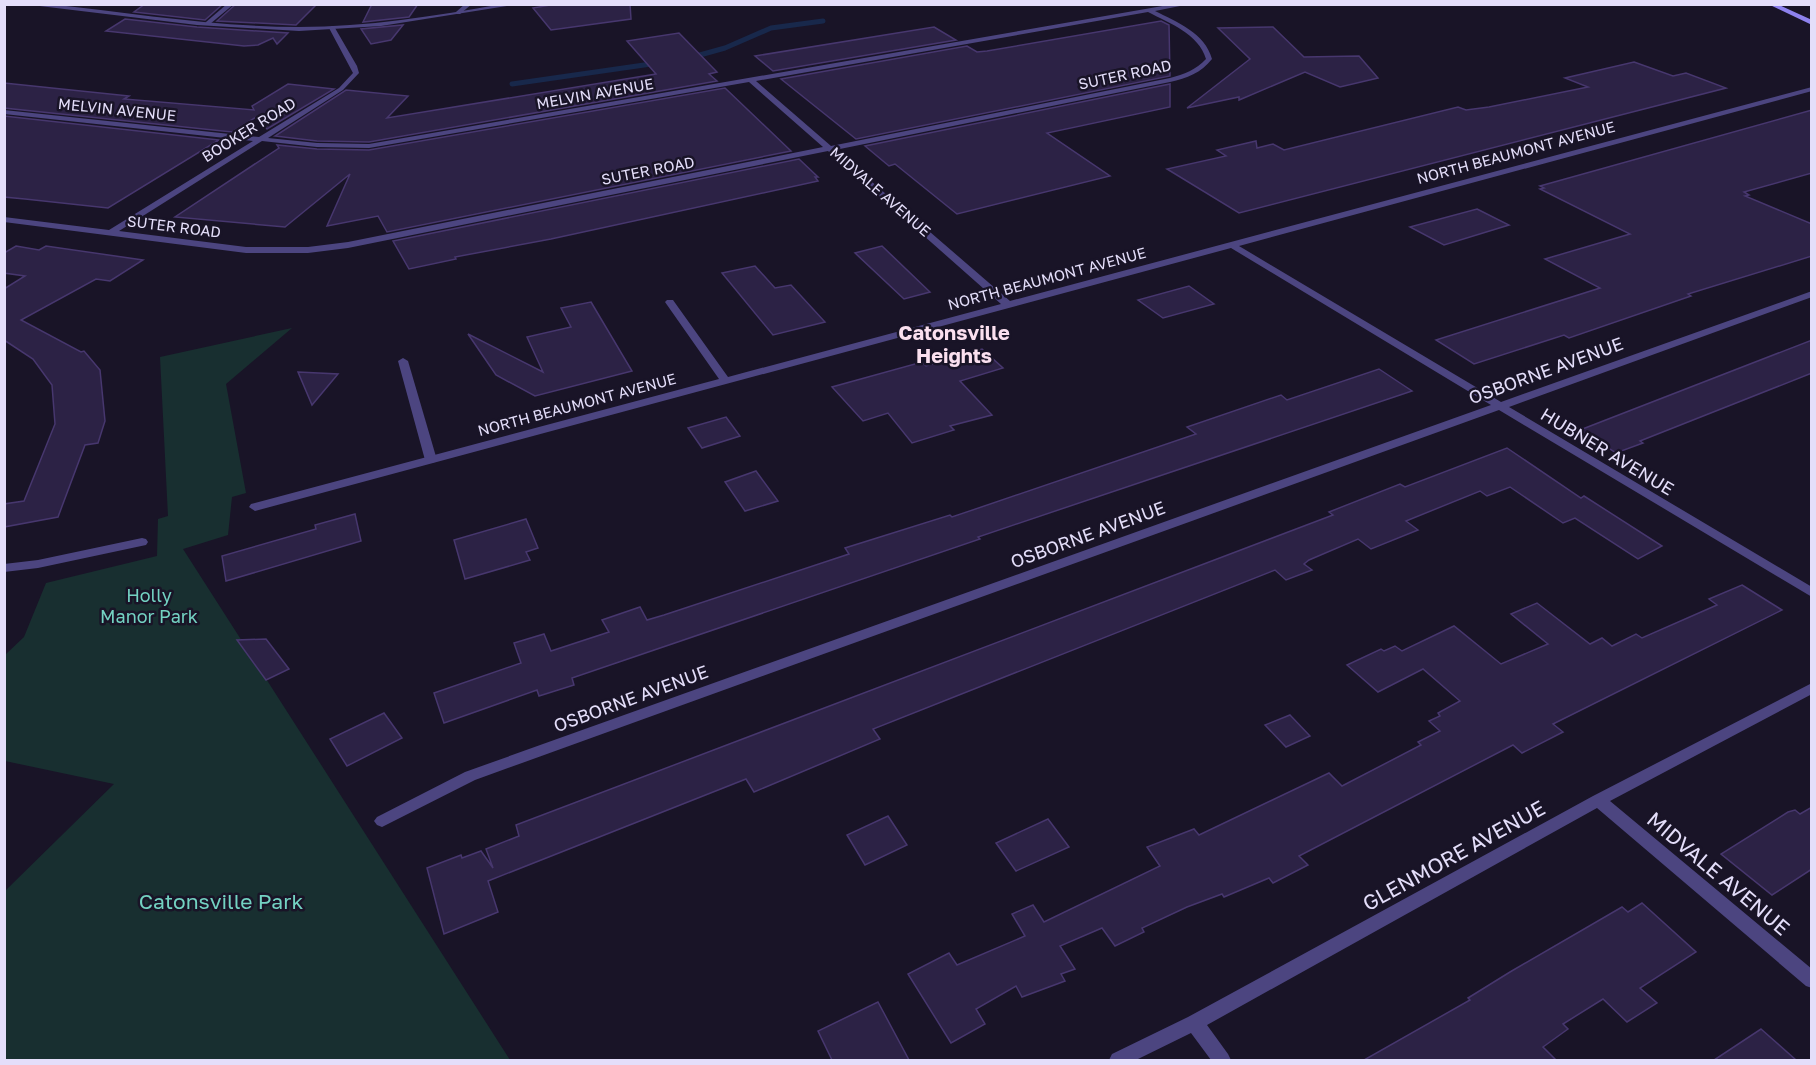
<svg xmlns="http://www.w3.org/2000/svg" width="1816" height="1065" font-family="'Golos Text',sans-serif">
  <rect width="100%" height="100%" fill="#191427"/>
  <polygon fill="#182f30" points="292,328 226,384 246,493 232,497 228,535 183,549 510,1060 5,1060 5,891 114,784 5,761 5,655 24,637 46,583 157,556 158,519 168,516 160,357"/>
  <g fill="none" stroke-linecap="round" stroke-linejoin="round">
    <g stroke="#18284b" stroke-width="5">
      <polyline points="689,58 725,48 771,28 823,21"/>
      <polyline points="512,84 658,63"/>
    </g>
  </g>
  <g fill="#2c2245" stroke="#47376e" stroke-width="1.5">
    <polygon points="145,4 223,4 205,20 134,12"/>
    <polygon points="236,4 317,4 296,25 217,21"/>
    <polygon points="372,4 418,4 409,17 363,22"/>
    <polygon points="556,4 630,4 631,19 551,30 533,8"/>
    <polygon points="125,19 197,27 288,33 277,44 273,38 258,45 244,46 106,31"/>
    <polygon points="1161,21 1169,25 1170,76 856,139 781,79 967,46 977,52 987,51"/>
    <polygon points="403,25 391,40 371,44 361,29"/>
    <polygon points="934,27 956,40 773,71 755,56"/>
    <polygon points="1273,27 1304,57 1359,56 1378,78 1340,87 1305,72 1239,100 1239,97 1187,108 1250,59 1218,28"/>
    <polygon points="679,33 717,72 709,74 717,81 369,142 317,141 275,136 346,90 408,96 387,118 656,74 627,41"/>
    <polygon points="1634,62 1673,76 1686,73 1726,88 1239,213 1167,169 1226,156 1217,150 1256,141 1257,148 1273,144 1284,150 1458,107 1466,110 1489,107 1588,87 1565,78"/>
    <polygon points="4,83 129,96 124,99 254,110 252,106 288,84 334,89 267,129 258,116 232,132 4,108"/>
    <polygon points="1170,84 1170,107 1047,133 1110,176 957,214 895,164 889,166 865,146"/>
    <polygon points="725,88 791,151 387,232 378,216 327,226 350,174 285,227 175,217 279,148 277,145 317,149 369,150"/>
    <polygon points="1812,110 1812,173 1744,192 1749,195 1745,196 1812,224 1812,256 1688,294 1691,296 1569,338 1564,335 1474,364 1436,340 1600,288 1545,259 1630,234 1540,189 1544,188 1540,186"/>
    <polygon points="4,116 219,140 108,208 25,199 4,197"/>
    <polygon points="799,159 818,177 815,177 818,181 551,239 455,257 456,259 409,269 393,241"/>
    <polygon points="1477,209 1509,225 1444,245 1410,227"/>
    <polygon points="16,246 39,250 46,246 143,260 110,281 96,279 21,320 81,352 84,351 100,370 105,421 98,443 85,445 58,517 4,527 4,504 24,501 55,424 52,385 33,359 4,340 4,289 25,276 4,273 4,253"/>
    <polygon points="882,246 930,292 904,299 855,253"/>
    <polygon points="755,266 775,288 791,285 825,322 773,335 722,273"/>
    <polygon points="1189,286 1214,304 1163,318 1138,300"/>
    <polygon points="591,302 632,371 535,396 496,375 468,334 543,372 527,337 571,327 561,308"/>
    <polygon points="1812,340 1812,373 1640,441 1643,443 1616,453 1580,430"/>
    <polygon points="982,349 1003,368 960,381 992,415 950,426 954,430 912,443 888,413 863,421 832,387 922,362 926,366"/>
    <polygon points="1379,369 1412,391 978,537 980,539 572,678 574,685 539,696 537,690 444,723 434,693 521,663 514,643 544,634 551,651 609,632 602,620 640,607 647,620 664,615 849,554 845,548 950,515 952,517 1196,434 1187,427 1281,395 1287,400"/>
    <polygon points="298,372 338,374 312,405"/>
    <polygon points="726,417 740,436 702,448 688,428"/>
    <polygon points="1507,448 1581,498 1584,496 1662,546 1638,559 1575,518 1563,523 1510,487 1487,496 1480,491 1406,521 1418,530 1371,549 1358,539 1309,560 1304,564 1312,570 1286,580 1275,570 873,729 880,739 754,792 746,779 488,881 498,912 444,934 427,868 461,855 462,858 481,851 493,868 486,849 519,836 516,825 1333,515 1329,512 1400,484 1405,487"/>
    <polygon points="756,471 778,501 745,511 725,482"/>
    <polygon points="355,514 361,541 226,581 222,556 316,529 315,525"/>
    <polygon points="526,519 538,548 526,552 530,560 465,579 454,540"/>
    <polygon points="1742,585 1782,610 1553,724 1563,732 1522,753 1513,745 1299,856 1308,865 1273,883 1269,878 1224,897 1222,894 1187,907 1142,928 1144,932 1115,946 1102,928 1060,946 1075,969 1061,974 1065,981 1022,997 1016,986 976,1009 985,1024 951,1043 908,974 949,953 957,965 1025,936 1012,914 1033,905 1044,922 1160,866 1147,847 1194,829 1199,835 1329,773 1342,786 1421,745 1418,742 1440,731 1429,721 1440,716 1438,713 1460,701 1423,669 1378,692 1347,665 1381,649 1384,651 1395,646 1402,651 1454,626 1501,664 1548,644 1511,614 1537,603 1590,644 1602,638 1612,646 1636,634 1642,638 1717,605 1709,599"/>
    <polygon points="266,639 289,669 266,680 237,640"/>
    <polygon points="384,713 402,738 347,766 330,739"/>
    <polygon points="1290,715 1310,736 1286,747 1265,725"/>
    <polygon points="1812,807 1812,869 1772,895 1721,854 1788,812 1795,810 1800,814"/>
    <polygon points="888,816 907,845 865,865 847,835"/>
    <polygon points="1048,819 1069,847 1016,871 996,843"/>
    <polygon points="1642,903 1696,952 1640,988 1657,1003 1627,1022 1603,999 1563,1024 1568,1029 1543,1047 1556,1060 1364,1060 1470,1000 1468,998 1510,972 1622,907 1628,912"/>
    <polygon points="878,1002 909,1060 832,1060 818,1031"/>
    <polygon points="1761,1029 1796,1060 1714,1060"/>
  </g>
  <g fill="none" stroke-linecap="round" stroke-linejoin="round">
    <polygon fill="#4c4580" fill-rule="evenodd" points="403,358 408,361 437,460 435,462 431,463 425,460 398,361"/>
    <g fill="#4c4580" fill-rule="evenodd">
      <polygon points="227,4 234,4 210,24 206,24 206,22"/>
      <polygon points="465,4 472,4 460,14 456,14 456,12"/>
      <path d="M1174,4H1190L1155,11C1177,22 1205,33 1212,59C1201,73 1187,78 1170,82L835,150L1010,301L1812,87V91L1239,246L1501,402L1812,291V297L1509,407L1812,587V597L1499,410L475,780L382,827L377,825L374,821L377,817L465,772L1491,405L1231,248L255,511L249,507L251,504L719,379L665,302L667,300H673L728,377L1001,304L828,151L348,248L308,253H246L4,222V217L109,230L253,141L4,114V110L259,137L339,88L353,73L329,28L332,26L335,28L357,66L359,73L343,90L268,138L317,143L369,144ZM1148,12C1169,23 1199,34 1206,59C1196,70 1184,74 1170,78L831,146L756,81ZM749,82L823,147L348,242L308,247H246L119,231L262,141L317,147L369,148Z"/>
      <polygon points="142,538 146,539 148,542 146,545 38,568 4,572 4,564 38,560"/>
      <polygon points="1812,683 1812,694 1610,801 1812,969 1812,988 1806,986 1597,808 1207,1025 1228,1054 1231,1060 1211,1060 1191,1033 1136,1060 1109,1060 1112,1054 1188,1017 1593,796"/>
    </g>
    <path fill="#4c4580" fill-rule="evenodd" d="M23,4H49C132,13 215,27 299,27C367,27 435,16 502,4H519L381,26L299,31L197,25Z"/>
    <polygon fill="#8e82ee" fill-rule="evenodd" points="1768,4 1777,4 1812,20 1812,25"/>
  </g>
  <g text-anchor="middle" stroke-width="5" stroke-linejoin="round" paint-order="stroke">
    <g font-size="15" fill="#e4defa" stroke="#191427">
      <text transform="translate(1125 75) rotate(-12)" y="5">SUTER ROAD</text>
      <text transform="translate(595 94) rotate(-10)" y="5">MELVIN AVENUE</text>
      <text transform="translate(117 110) rotate(6)" y="5">MELVIN AVENUE</text>
      <text transform="translate(249 130) rotate(-32)" y="5">BOOKER ROAD</text>
      <text transform="translate(1516 153) rotate(-15)" y="5">NORTH BEAUMONT AVENUE</text>
      <text transform="translate(648 171) rotate(-11)" y="5">SUTER ROAD</text>
      <text transform="translate(880 192) rotate(41)" y="5">MIDVALE AVENUE</text>
      <text transform="translate(174 227) rotate(7)" y="5">SUTER ROAD</text>
      <text transform="translate(1047 279) rotate(-15)" y="5">NORTH BEAUMONT AVENUE</text>
      <text transform="translate(577 405) rotate(-15)" y="5">NORTH BEAUMONT AVENUE</text>
    </g>
    <g font-size="18" fill="#e4defa" stroke="#191427">
      <text transform="translate(1546 371) rotate(-20)" y="6">OSBORNE AVENUE</text>
      <text transform="translate(1607 452) rotate(31)" y="6">HUBNER AVENUE</text>
      <text transform="translate(1088 535) rotate(-20)" y="6">OSBORNE AVENUE</text>
      <text transform="translate(631 699) rotate(-20)" y="6">OSBORNE AVENUE</text>
    </g>
    <g font-size="18" fill="#73d2c2" stroke="#191427">
      <text x="149" y="602">Holly<tspan x="149" dy="21">Manor Park</tspan></text>
    </g>
    <g font-size="20" font-weight="bold" fill="#fbe0ef" stroke="#191427">
      <text x="954" y="340">Catonsville<tspan x="954" dy="23">Heights</tspan></text>
    </g>
    <g font-size="21" fill="#e4defa" stroke="#191427">
      <text transform="translate(1454 856) rotate(-29)" y="7">GLENMORE AVENUE</text>
      <text transform="translate(1718 874) rotate(40)" y="7">MIDVALE AVENUE</text>
    </g>
    <g font-size="21" fill="#73d2c2" stroke="#191427">
      <text x="221" y="909">Catonsville Park</text>
    </g>
  </g>
  <rect width="1816" height="1065" fill="none" stroke="#e4defa" stroke-width="12"/>
</svg>
